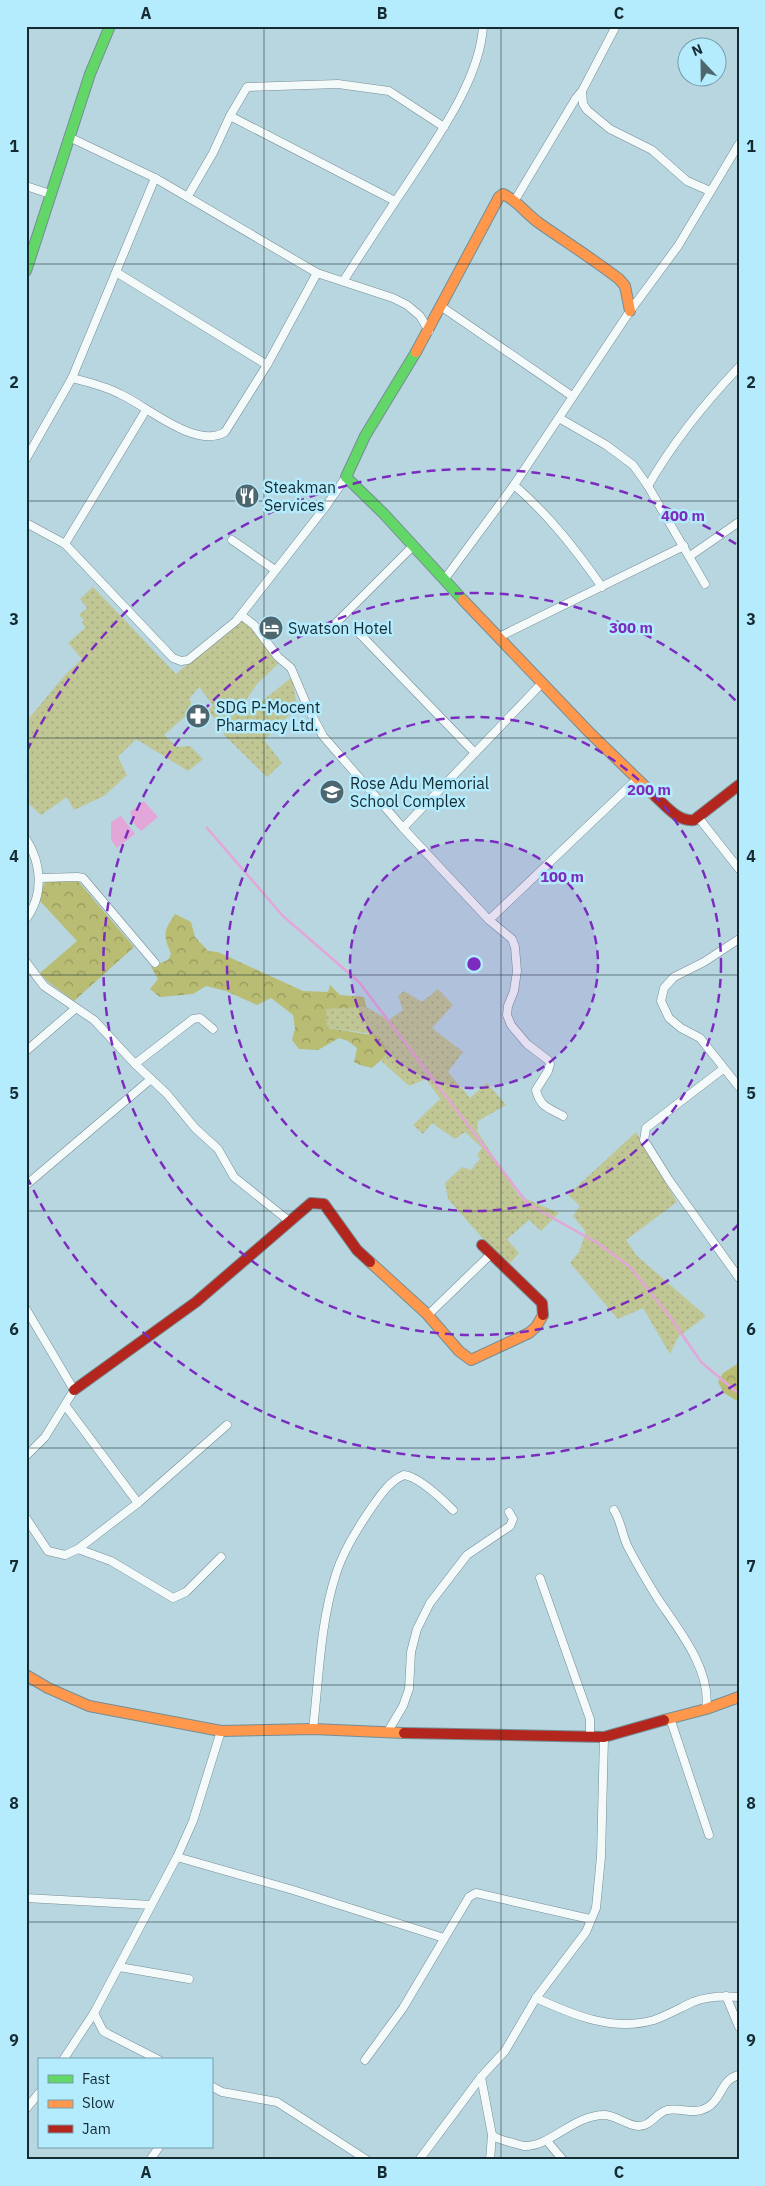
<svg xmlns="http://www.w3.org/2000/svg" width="765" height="2186" font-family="'IBM Plex Sans',sans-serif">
  <defs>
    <pattern id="grass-dots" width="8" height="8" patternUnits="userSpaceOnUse" patternTransform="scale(1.25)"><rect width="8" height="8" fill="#c0c694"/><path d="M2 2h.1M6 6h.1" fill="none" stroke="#a4aa80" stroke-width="1.8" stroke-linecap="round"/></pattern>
    <pattern id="forest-crowns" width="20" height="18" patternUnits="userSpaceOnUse" patternTransform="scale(1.25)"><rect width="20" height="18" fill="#b9bc73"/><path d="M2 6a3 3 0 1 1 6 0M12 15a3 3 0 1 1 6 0" fill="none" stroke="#95995f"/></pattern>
  </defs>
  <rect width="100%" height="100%" fill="#b8d6e0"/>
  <g fill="url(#grass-dots)">
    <polygon points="93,587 176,674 241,618 252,625 279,663 257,684 244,703 250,711 292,677 297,707 264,740 282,763 267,777 224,735 225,730 208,711 213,705 199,687 189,699 191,702 190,712 164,735 177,747 190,746 203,759 188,771 136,739 118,757 127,775 104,796 74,810 67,797 41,815 26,801 26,722 65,675 82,659 68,643 85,628 82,622 84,620 79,615 87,608 80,599"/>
    <polygon points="438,989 453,1005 432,1028 463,1052 448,1072 470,1098 487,1083 506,1105 478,1121 477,1131 519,1196 559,1213 541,1231 529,1220 507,1239 519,1253 510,1263 494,1251 448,1199 445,1183 462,1167 471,1170 480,1159 477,1155 482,1148 465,1132 455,1139 432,1123 423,1134 413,1125 440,1099 426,1079 409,1086 380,1060 385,1056 367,1033 327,1028 325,1009 366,1007 389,1020 403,1010 398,996 404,991 422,1002"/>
    <polygon points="636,1132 677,1202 626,1240 637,1256 706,1316 678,1337 670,1354 643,1308 618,1319 570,1263 579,1252 586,1232 573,1216 580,1206 568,1195"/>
  </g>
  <g fill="url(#forest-crowns)">
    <polygon points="46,881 78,881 134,947 74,1001 47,981 40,973 77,941 40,901 42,888"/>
    <path d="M175,914L191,922L195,937L208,951L218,952L303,991L328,992L330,985L340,995L364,997L366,1007L326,1009L327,1028L378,1036L386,1048L385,1056L372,1068L360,1065L354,1062L357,1048L348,1041L339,1038L318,1050L299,1049L292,1040L295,1028L293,1015L271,998L257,1005L226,991L206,986L193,994L160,997L150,989L158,979L151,967L168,960L171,954C163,934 163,932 175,914Z"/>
    <polygon points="739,1363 739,1402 724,1393 718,1382 723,1373"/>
  </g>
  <g fill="#e3a6d8">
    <polygon points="144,801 158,817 141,831 135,825 130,812"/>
    <polygon points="121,816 135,834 117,848 111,840 111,822"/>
  </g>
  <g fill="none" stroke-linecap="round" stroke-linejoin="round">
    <polyline stroke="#e3a6d8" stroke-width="2.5" points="207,828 283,916 359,982 528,1204 599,1244 630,1267 670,1317 701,1362 739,1394"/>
    <defs>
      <g id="street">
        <polyline points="616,26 582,91 583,104 587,110 610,129 652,150 687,181 710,191"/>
        <polyline points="230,116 395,201"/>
        <polyline points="69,137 155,178 317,273 393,298 407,305 420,316 429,331"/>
        <polyline points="26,186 50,194"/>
        <polyline points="188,196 213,153 230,116 247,87 338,84 389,91 444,127"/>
        <polyline points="515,200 576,98 582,91"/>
        <polyline points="116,272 267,365"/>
        <path d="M344,280C364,249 384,218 405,187C434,142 480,81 483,26"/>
        <polyline points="442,307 572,396"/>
        <path d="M72,378C88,382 105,386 120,394C147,406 196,450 225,432L267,365L317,273"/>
        <polyline points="559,418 606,445 633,465 648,486 705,584"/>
        <polyline points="26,459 72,378 155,178"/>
        <path d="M514,485C549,515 576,550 602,587"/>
        <path d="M648,486C673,442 704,404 739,367"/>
        <polyline points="26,523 65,544 173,658 181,661 188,660 236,621 326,506 346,477"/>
        <polyline points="232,540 275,570"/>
        <polyline points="65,544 146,410"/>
        <polyline points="690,556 739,522"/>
        <polyline points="444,580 514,485 630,311 678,246 739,144"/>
        <path d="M241,615L254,625L278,657L291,668L308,708L323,736L403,828L489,920L512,939L515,947L517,971L514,991L508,1006L507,1015L511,1025L527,1044L548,1060L550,1064L548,1071L536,1090C540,1107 549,1108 563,1116"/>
        <polyline points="333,626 413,546"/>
        <polyline points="359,633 475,753"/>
        <polyline points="499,637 684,546"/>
        <polyline points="698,817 739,869"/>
        <polyline points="403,828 542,683"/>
        <path d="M26,839C42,864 44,895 26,919"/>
        <polyline points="40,878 77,877 83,878 155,963"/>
        <polyline points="489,920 636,780"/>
        <polyline points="739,939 704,962 674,977 664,988 661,1001 669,1018 681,1028 700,1038 739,1087"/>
        <polyline points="26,962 44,986 94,1020 135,1064 167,1094 195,1128 218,1149 234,1177 289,1221"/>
        <polyline points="26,1051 76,1008"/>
        <polyline points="135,1064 193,1019 200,1018 213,1029"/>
        <polyline points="723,1069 646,1128 644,1140 669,1180 739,1278"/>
        <polyline points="26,1185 151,1079"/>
        <polyline points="26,1309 74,1390 45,1437 26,1456"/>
        <polyline points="428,1315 491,1254"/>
        <polyline points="65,1405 138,1503"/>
        <path d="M614,1510C622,1523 622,1537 629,1549C638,1566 648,1583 658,1599C678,1629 712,1670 706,1709"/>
        <polyline points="26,1518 48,1551 65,1555 78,1549 138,1503 227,1425"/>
        <polyline points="78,1549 111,1561 173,1598 186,1592 221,1557"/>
        <polyline points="540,1578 590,1719 590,1737"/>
        <polyline points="670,1718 709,1835"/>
        <path d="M313,1729C319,1678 320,1623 336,1574C343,1551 357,1529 370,1510C379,1497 389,1481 404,1475C419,1477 442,1499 453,1510"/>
        <polyline points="387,1733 403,1706 409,1689 411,1652 417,1629 430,1603 467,1555 510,1526 513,1519 509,1512"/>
        <polyline points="177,1857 293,1890 444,1938"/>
        <polyline points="26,1898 151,1905"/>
        <polyline points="119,1967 189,1979"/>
        <polyline points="726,1996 739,2027"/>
        <path d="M536,1998C573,2015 613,2032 654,2020C668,2015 680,2008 693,2002C708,1996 723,1996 739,1997"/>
        <polyline points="94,2013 103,2031 108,2034 159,2060"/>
        <polyline points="63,2060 94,2013 177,1857 193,1821 221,1731"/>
        <polyline points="365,2060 403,2008 469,1897 476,1893 590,1919"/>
        <polyline points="481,2077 492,2135 490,2160"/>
        <polyline points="211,2086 222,2092 277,2102 367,2160"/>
        <polyline points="26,2109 39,2093"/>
        <path d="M492,2135C497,2139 503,2140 509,2142C514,2143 519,2145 524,2146C551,2147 572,2115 605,2115C617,2116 626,2125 638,2126C650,2127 656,2113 667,2110C681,2107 694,2116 708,2107C722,2099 721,2079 739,2075"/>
        <polyline points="547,2141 563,2160"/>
        <polyline points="150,2160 159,2147"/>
        <polyline points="419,2160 481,2077 505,2051 536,1998 586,1932 596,1908 601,1857 604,1737"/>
      </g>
      <g id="fast">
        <polyline points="26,271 90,74 110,26"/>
        <polyline points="416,352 365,436 346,477 384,514 463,600"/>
      </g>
      <g id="slow">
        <path d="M416,352L499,197L503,194C518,201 526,214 539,223C566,242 593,259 619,279L625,286L630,311"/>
        <polyline points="463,600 589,732 655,796"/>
        <polyline points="370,1262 426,1313 459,1351 471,1360 529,1333 536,1327 543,1315"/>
        <polyline points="26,1675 48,1688 89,1706 221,1731 313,1729 404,1733"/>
        <polyline points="664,1720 706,1709 739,1697"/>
      </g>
      <g id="jam">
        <path d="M655,796C666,806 678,822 694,820L739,785"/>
        <polyline points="482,1245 542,1303 543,1315"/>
        <polyline points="74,1390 196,1302 311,1203 324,1204 357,1250 370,1262"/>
        <polyline points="404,1733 604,1737 664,1720"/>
      </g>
    </defs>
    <use href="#street" stroke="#758d94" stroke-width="9"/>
    <use href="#fast" stroke="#758d94" stroke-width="12"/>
    <use href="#slow" stroke="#758d94" stroke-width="12"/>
    <use href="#jam" stroke="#758d94" stroke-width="12"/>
    <use href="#street" stroke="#f4f9fa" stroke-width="8"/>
    <use href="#fast" stroke="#63d668" stroke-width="10"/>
    <use href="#slow" stroke="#ff974d" stroke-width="10"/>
    <use href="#jam" stroke="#b3261e" stroke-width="10"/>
  </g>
  <path fill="none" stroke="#152b32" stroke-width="1" stroke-opacity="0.55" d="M264,26V2160M501,26V2160M26,264H739M26,501H739M26,738H739M26,975H739M26,1211H739M26,1448H739M26,1685H739M26,1922H739"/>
  <circle cx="474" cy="964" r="124" fill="#7b2cbf" fill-opacity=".12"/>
  <g fill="none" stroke="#7b2cbf" stroke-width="2.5" stroke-dasharray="9 6">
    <circle cx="474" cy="964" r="124"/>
    <circle cx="474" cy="964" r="247"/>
    <path d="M739 1224A371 371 0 1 1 739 704"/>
    <path d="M736 1384A495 495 0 0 1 27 1177M27 751A495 495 0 0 1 736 544"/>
  </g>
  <defs>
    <symbol id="restaurant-disc" viewBox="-11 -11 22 22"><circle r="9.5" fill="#4e676f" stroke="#b4ecfe"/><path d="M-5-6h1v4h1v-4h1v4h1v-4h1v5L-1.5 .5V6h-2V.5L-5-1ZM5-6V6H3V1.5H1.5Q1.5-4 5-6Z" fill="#fff"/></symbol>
    <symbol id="hotel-disc" viewBox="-11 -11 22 22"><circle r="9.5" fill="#4e676f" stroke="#b4ecfe"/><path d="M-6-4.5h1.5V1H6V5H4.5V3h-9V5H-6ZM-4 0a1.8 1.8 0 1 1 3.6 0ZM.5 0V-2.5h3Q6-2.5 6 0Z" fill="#fff"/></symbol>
    <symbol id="pharmacy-disc" viewBox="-11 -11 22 22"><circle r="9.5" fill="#4e676f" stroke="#b4ecfe"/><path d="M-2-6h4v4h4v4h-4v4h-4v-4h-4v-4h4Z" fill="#fff"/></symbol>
    <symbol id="school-disc" viewBox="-11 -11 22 22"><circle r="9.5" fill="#4e676f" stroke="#b4ecfe"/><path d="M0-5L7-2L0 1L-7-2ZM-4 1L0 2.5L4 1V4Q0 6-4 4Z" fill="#fff"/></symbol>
  </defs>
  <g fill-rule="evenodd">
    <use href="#restaurant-disc" x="233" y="482" width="28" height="28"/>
    <use href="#hotel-disc" x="257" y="614" width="28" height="28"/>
    <use href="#pharmacy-disc" x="184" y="702" width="28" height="28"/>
    <use href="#school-disc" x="318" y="778" width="28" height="28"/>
  </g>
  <g text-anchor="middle" stroke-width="5" stroke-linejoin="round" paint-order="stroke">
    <g font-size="16" fill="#152b32" stroke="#b4ecfe" text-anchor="start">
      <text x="264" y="493">Steakman<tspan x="264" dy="18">Services</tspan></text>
      <text x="288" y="634">Swatson Hotel</text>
      <text x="216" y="713">SDG P-Mocent<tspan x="216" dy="18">Pharmacy Ltd.</tspan></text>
      <text x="350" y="789">Rose Adu Memorial<tspan x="350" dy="18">School Complex</tspan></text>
    </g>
  </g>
  <circle cx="474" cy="964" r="8" fill="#7b2cbf" stroke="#b4ecfe" stroke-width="2.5"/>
  <g font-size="15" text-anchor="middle" font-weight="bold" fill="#7b2cbf" stroke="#b4ecfe" stroke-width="5" stroke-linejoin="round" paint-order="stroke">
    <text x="683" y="521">400 m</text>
    <text x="631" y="633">300 m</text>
    <text x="649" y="795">200 m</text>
    <text x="562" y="882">100 m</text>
  </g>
  <rect width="765" height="2186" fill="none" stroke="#b4ecfe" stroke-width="55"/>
  <rect x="38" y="2058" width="175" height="90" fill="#b4ecfe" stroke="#749fac"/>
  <rect x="48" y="2075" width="25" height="8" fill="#63d668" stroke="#749fac"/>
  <text x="82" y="2084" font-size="15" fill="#152b32">Fast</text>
  <rect x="48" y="2100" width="25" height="8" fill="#ff974d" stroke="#749fac"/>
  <text x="82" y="2108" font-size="15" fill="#152b32">Slow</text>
  <rect x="48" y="2125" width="25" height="8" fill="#b3261e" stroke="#749fac"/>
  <text x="82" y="2134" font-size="15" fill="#152b32">Jam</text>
  <g transform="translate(702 62) rotate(338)"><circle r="24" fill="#b4ecfe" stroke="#749fac"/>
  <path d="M0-4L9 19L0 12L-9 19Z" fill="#4e676f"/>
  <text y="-8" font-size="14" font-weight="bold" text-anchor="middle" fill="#152b32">N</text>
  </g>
  <rect x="28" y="28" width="710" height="2130" fill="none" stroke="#152b32" stroke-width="2"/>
  <g font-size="16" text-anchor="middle" font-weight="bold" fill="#152b32">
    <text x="146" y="19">A</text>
    <text x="382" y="19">B</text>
    <text x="619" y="19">C</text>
    <text x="14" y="152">1</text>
    <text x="751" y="152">1</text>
    <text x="14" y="388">2</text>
    <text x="751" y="388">2</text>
    <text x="14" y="625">3</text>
    <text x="751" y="625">3</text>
    <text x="14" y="862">4</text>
    <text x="751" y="862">4</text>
    <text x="14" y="1099">5</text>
    <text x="751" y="1099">5</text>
    <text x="14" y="1335">6</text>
    <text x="751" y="1335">6</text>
    <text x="14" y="1572">7</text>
    <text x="751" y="1572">7</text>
    <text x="14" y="1809">8</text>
    <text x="751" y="1809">8</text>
    <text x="14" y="2046">9</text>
    <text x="751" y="2046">9</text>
    <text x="146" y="2178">A</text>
    <text x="382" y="2178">B</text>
    <text x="619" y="2178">C</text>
  </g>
</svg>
